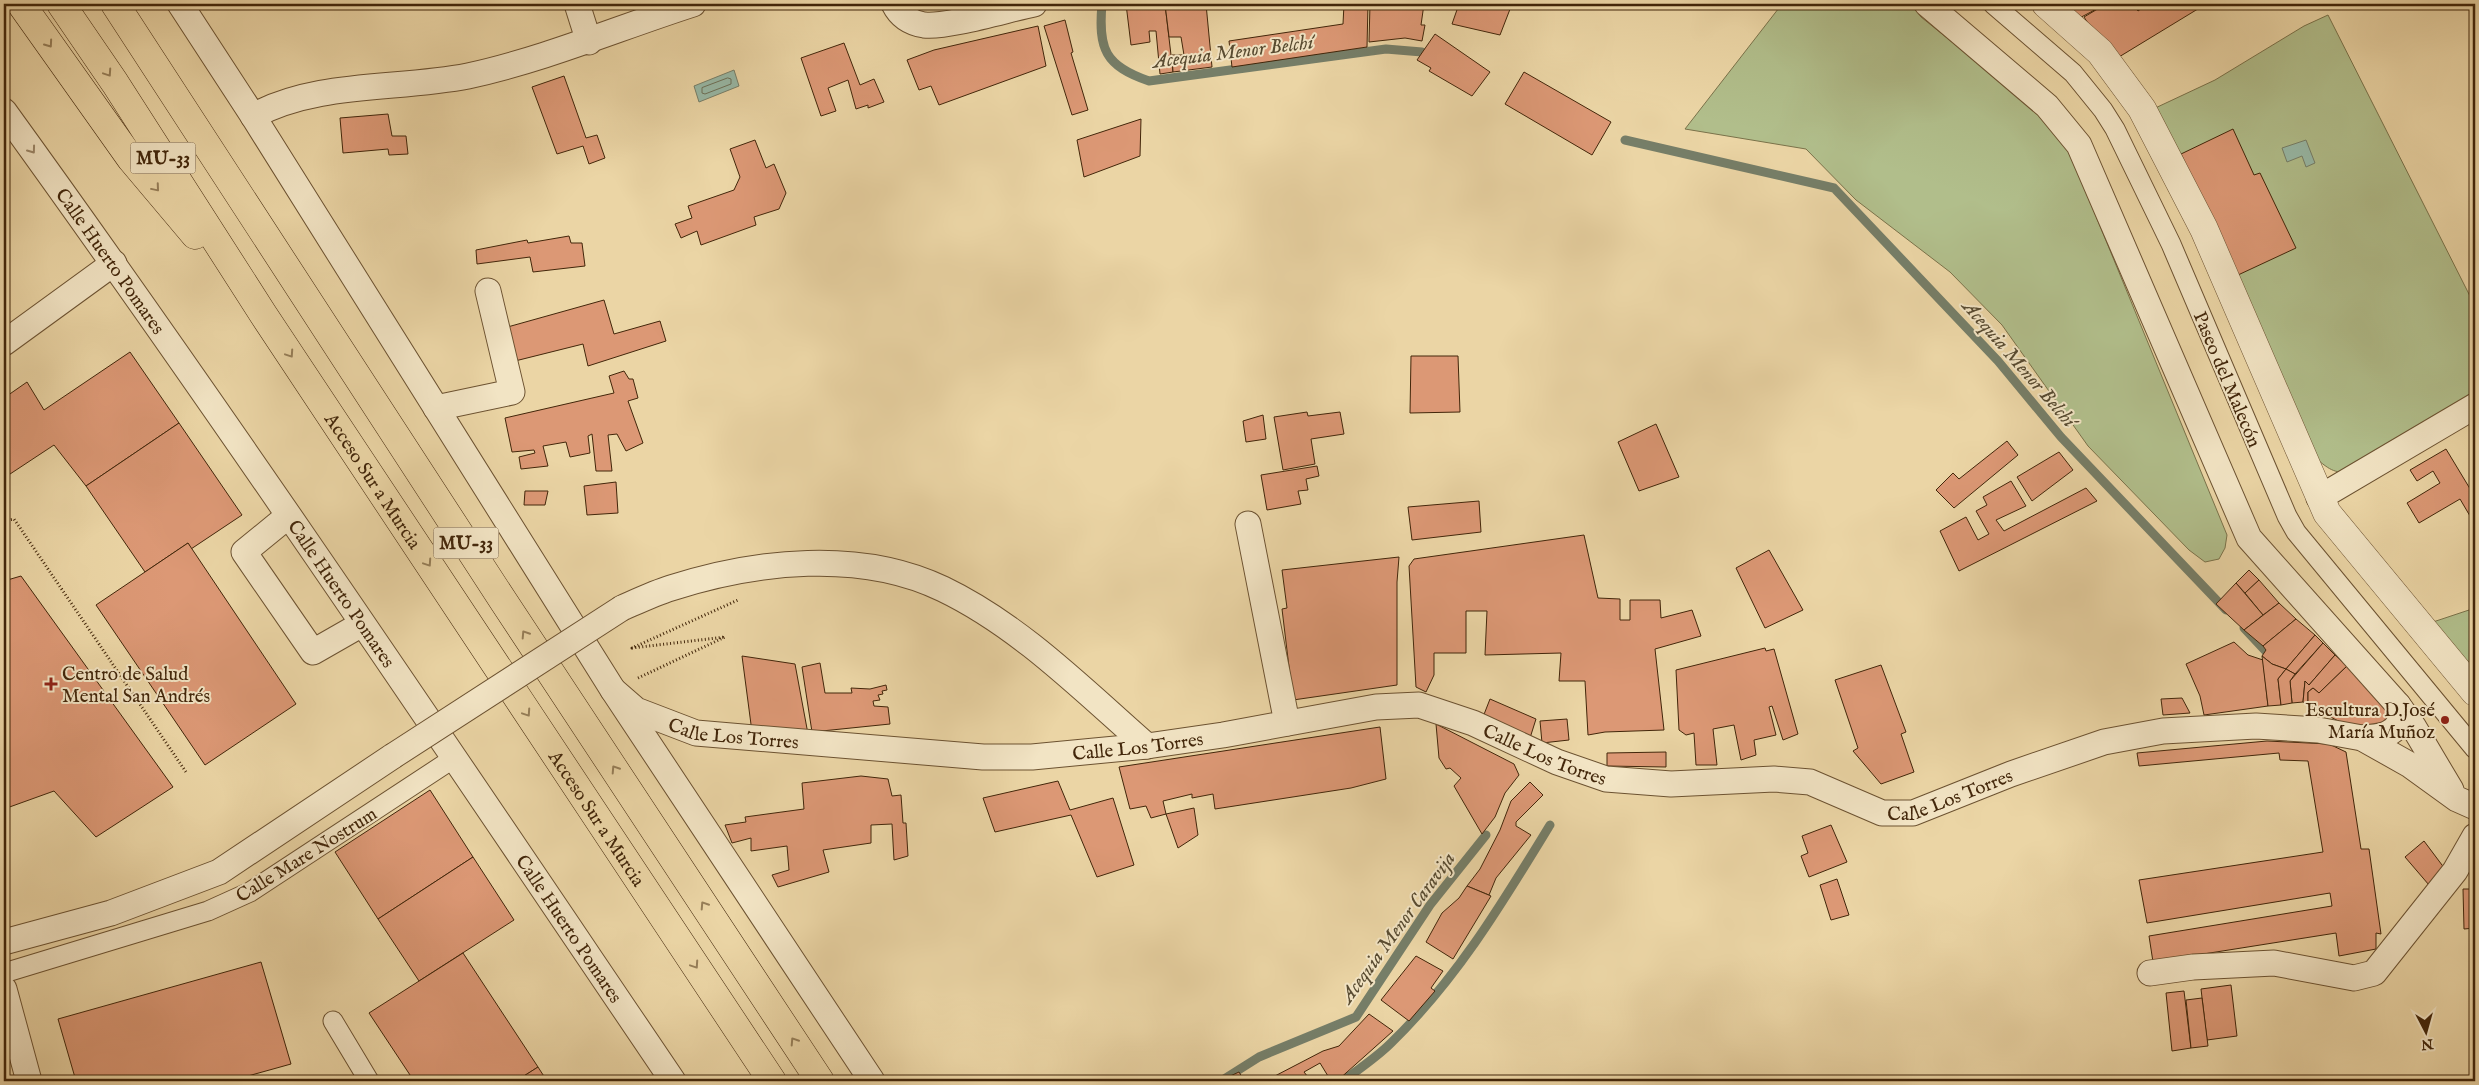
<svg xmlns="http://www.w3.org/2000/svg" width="2479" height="1085" font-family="'IM FELL English',serif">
  <rect width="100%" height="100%" fill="#ebd5a5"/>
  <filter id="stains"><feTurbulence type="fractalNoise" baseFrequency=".004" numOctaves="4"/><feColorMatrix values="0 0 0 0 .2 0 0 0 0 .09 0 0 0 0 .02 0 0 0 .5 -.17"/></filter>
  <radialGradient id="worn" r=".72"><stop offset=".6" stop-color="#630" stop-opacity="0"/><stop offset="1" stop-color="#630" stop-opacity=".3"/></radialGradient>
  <g fill="#b1be8b" stroke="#7a724a">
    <polygon points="1782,4 1911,4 1921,17 2039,112 2070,153 2227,535 2225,548 2219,559 2205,562 2189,550 2088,446 2002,325 1950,272 1856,200 1806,149 1685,129"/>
    <path d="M2328,15L2475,306V392L2356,471C2338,474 2332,472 2318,460L2151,110L2215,80L2304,26Z"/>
    <polygon points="2475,608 2475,679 2430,623"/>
  </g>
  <g fill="#98b9a7" stroke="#767e68">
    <polygon points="734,70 739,86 699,102 694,86"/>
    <polygon points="2306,140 2315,163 2306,167 2302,156 2287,162 2282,148"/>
  </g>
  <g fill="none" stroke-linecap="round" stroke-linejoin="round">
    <polygon stroke="#6d7058" stroke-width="1" points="728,78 731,79 731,84 705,94 702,93 702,88"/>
    <g stroke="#767e68" stroke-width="9">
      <path d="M1102,4C1098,49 1105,66 1149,81L1386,49L1422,52"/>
      <polyline points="1625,140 1834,188 1998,361 2061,437 2226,610"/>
      <polyline points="2244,628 2273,659"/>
      <polyline points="1221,1081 1259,1057 1356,1017 1430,905 1486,835"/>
      <path d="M1343,1081C1359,1069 1377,1057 1391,1043C1457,979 1503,902 1550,825"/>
    </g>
  </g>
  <g fill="#dc9875" stroke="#42260a">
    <polygon points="952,4 983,4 954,11"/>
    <polygon points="1126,4 1165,4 1173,72 1160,74 1156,31 1149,31 1150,42 1131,45"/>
    <polygon points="1165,4 1206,4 1212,67 1173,72 1172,55 1184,55 1181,37 1169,37"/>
    <polygon points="1344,4 1368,4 1367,47 1232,67 1229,41 1343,24"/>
    <polygon points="1370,4 1424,4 1421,25 1425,25 1422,41 1405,38 1369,42"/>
    <polygon points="1459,4 1512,4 1500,35 1452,24"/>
    <polygon points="2049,4 2106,4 2070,23"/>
    <polygon points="2106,4 2133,4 2138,11 2148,4 2206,4 2114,60 2104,49 2084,17"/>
    <polygon points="2133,4 2142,4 2143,6 2138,11"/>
    <polygon points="1065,20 1073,52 1071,53 1088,110 1072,115 1044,26"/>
    <polygon points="1038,26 1046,66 939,105 931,86 919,90 907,60 934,50"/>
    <polygon points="1435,34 1490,72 1472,96 1429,71 1431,68 1417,60"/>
    <polygon points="844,43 860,85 874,79 884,102 868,108 868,105 856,109 848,80 828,88 836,111 821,116 801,58"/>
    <polygon points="1524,72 1611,122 1592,155 1505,104"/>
    <polygon points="564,76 586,138 597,135 605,158 589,164 583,146 557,154 532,87"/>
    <polygon points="388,114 392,136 406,136 408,154 389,155 388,149 343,153 340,118"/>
    <polygon points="1141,119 1140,156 1084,177 1077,140"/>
    <polygon points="2233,129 2254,175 2260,173 2296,248 2238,275 2181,154"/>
    <polygon points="755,140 766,168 774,164 786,193 779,209 754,217 756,225 701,245 697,231 681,238 675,224 692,218 688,206 734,190 740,177 730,149"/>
    <polygon points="569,236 571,243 582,243 585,266 533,272 530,257 477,264 476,250 527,240 528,243"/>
    <polygon points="604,300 614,334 660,321 666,341 588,366 583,344 511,362 504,328"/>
    <polygon points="130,352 179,423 86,486 54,445 4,478 4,398 27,382 44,410"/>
    <polygon points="1411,356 1458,356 1460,412 1410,413"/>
    <polygon points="624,371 629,379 633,379 638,398 628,401 643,443 626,451 617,434 608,435 612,471 596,471 592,434 588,436 590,453 570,457 566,442 543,446 548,466 521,469 519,457 535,453 534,450 512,452 505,418 614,393 609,376"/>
    <polygon points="1307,412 1308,416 1340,412 1344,434 1311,439 1315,464 1283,470 1274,417"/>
    <polygon points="1263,415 1266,439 1246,442 1243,421"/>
    <polygon points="179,423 242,515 191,549 188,543 145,572 86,486"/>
    <polygon points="1656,424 1679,477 1639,491 1618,442"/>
    <polygon points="2007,441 2018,455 1954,508 1936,490 1953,473 1959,479"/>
    <polygon points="2446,449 2475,497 2475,513 2470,516 2460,499 2419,523 2407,503 2440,483 2433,471 2417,481 2410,470"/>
    <polygon points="2059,452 2073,470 2032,501 2017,477"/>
    <polygon points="1317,466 1319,476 1306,479 1308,490 1298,491 1301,504 1267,510 1261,475"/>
    <polygon points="2011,481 2026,506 1996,520 2004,531 2086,488 2097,501 1959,571 1940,531 1966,517 1978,540 1989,534 1976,511 1987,505 1983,497"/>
    <polygon points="616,482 618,513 587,515 584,486"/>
    <polygon points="525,491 548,491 545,505 524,505"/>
    <polygon points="1479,501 1481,532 1412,540 1408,507"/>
    <polygon points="1584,535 1598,598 1620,599 1620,620 1630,620 1630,600 1660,600 1661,618 1692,610 1701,636 1655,649 1664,730 1605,732 1588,735 1585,681 1559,681 1561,653 1485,655 1487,611 1466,611 1466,653 1434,653 1434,675 1426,692 1416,687 1409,566 1414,559"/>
    <polygon points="188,543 296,704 205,765 96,605"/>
    <polygon points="1769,550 1803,610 1765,628 1736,568"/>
    <polygon points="1399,557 1397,582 1397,685 1293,700 1282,609 1287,608 1282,570"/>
    <polygon points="2249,570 2259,580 2245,593 2236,583"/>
    <polygon points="21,576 173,787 96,837 54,791 4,809 4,581"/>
    <polygon points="2259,580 2279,603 2263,615 2245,593"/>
    <polygon points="2236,583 2263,615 2244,630 2216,604"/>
    <polygon points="2279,603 2296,619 2263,646 2244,630"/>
    <polygon points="2296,619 2315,635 2286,669 2272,664 2262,656 2266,650 2263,646"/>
    <polygon points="2315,635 2323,643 2295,674 2286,669"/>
    <polygon points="2234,642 2248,655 2263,660 2268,706 2204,715 2200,696 2186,664"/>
    <polygon points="2323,643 2335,655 2309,685 2305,681 2303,702 2292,703 2290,681"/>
    <polygon points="1765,648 1766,651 1774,649 1798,734 1783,740 1772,706 1769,707 1776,735 1754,740 1756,755 1741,760 1734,725 1713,729 1717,765 1696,765 1694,733 1686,735 1679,730 1676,670"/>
    <polygon points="2335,655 2347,666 2319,693 2313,688 2308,692 2308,705 2303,702 2305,681 2309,685"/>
    <polygon points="742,656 795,664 808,734 752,732"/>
    <polygon points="2262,656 2272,664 2286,669 2278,679 2281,705 2268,706"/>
    <polygon points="820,663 825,693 852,693 851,688 870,689 886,685 887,690 882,691 883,694 878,695 880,700 873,701 874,706 888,707 890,724 812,732 802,667"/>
    <polygon points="1881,665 1906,732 1901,734 1914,772 1881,784 1853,751 1858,748 1835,680"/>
    <polygon points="2347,666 2390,715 2372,732 2340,722 2308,705 2308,692 2313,688 2319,693"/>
    <polygon points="2286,669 2295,674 2290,681 2292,703 2281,705 2278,679"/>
    <polygon points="2182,698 2190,713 2163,715 2161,699"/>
    <polygon points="1490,699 1536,719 1530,738 1483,717"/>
    <polygon points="1567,719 1569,740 1542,743 1540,721"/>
    <polygon points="1436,724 1514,764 1519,775 1505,793 1495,817 1482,834 1454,786 1461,778 1450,768 1446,769 1439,758"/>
    <polygon points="1380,727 1386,779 1351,788 1215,809 1213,794 1192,798 1192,794 1163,801 1166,814 1151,818 1146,806 1130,809 1119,767"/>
    <polygon points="2267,741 2329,744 2346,752 2361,849 2369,849 2381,934 2376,933 2376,949 2339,956 2336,933 2153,962 2149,936 2332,906 2330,893 2147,923 2139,880 2323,852 2308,761 2280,760 2279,753 2139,766 2137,753"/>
    <polygon points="1666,752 1666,767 1607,766 1607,753"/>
    <polygon points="861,776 888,779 892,796 901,795 903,823 906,823 908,856 894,860 892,824 871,825 871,843 823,850 829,872 778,887 772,875 789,870 787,846 751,851 751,838 732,843 725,825 746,822 745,817 804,809 802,783"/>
    <polygon points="1058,781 1070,810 1113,798 1134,865 1097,877 1071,815 995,832 983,798"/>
    <polygon points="1530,782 1543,795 1516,822 1516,826 1531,835 1496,878 1489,895 1467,886 1480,869 1500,830 1511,801"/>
    <polygon points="430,790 473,857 378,919 335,852"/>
    <polygon points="1194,808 1198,835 1178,848 1166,814"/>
    <polygon points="1831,825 1847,862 1809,877 1801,856 1808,853 1802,836"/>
    <polygon points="2424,841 2445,869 2429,885 2405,857"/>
    <polygon points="473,857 514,920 419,981 378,919"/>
    <polygon points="1837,879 1849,915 1831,920 1820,885"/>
    <polygon points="1467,886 1491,896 1453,959 1426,942 1442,913 1459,898"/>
    <polygon points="2463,889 2475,889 2475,928 2464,929"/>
    <polygon points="463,953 538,1067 516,1081 414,1081 369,1013"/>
    <polygon points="1416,956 1443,971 1431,988 1435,991 1409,1021 1381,1000"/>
    <polygon points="261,962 291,1064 230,1081 76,1081 58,1019"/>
    <polygon points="2231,985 2237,1036 2207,1040 2201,989"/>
    <polygon points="2184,991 2191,1048 2172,1051 2166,993"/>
    <polygon points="2202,998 2208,1046 2191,1048 2186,1000"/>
    <polygon points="1369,1014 1393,1031 1337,1081 1331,1081 1320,1063 1304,1072 1308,1077 1301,1081 1275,1081 1273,1077 1323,1051 1339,1046"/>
    <polygon points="538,1067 547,1081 516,1081"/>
    <polygon points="1239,1072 1242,1077 1237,1079 1239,1081 1232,1081 1228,1077"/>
  </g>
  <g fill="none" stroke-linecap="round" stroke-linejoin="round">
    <defs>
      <g id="pedestrian">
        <polyline points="1993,4 2073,73 2103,110 2115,129 2171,244 2287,516 2296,532 2475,749"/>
        <polyline points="4,973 208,911 250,892 454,758"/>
        <polyline points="333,1021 369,1081"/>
      </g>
      <g id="minor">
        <polyline points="180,4 253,116 613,690 872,1081"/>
        <polyline points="577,4 589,42"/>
        <path d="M894,4C900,16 911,23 924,25C947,28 1009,9 1034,4"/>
        <polyline points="1927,4 2047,106 2079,145 2249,538 2398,705 2413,726 2451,790"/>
        <path id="s1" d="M4,111C234,429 453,756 673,1081"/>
        <path d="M253,116C318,81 397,90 468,76C546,59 618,28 693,4"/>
        <polyline points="4,343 114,263"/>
        <polyline points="436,408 512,392 488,291"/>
        <polyline points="2319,498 2475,406"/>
        <polyline points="288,516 244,552 313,652 362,624"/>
        <polyline points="1248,524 1287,723"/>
        <path d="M622,608C638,601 655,593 671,588C756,561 860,549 943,589C1020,626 1083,690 1147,746"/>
        <path id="s2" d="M613,690L636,710L696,733L983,757H1032L1147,746L1223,735L1376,707L1419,705L1473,723L1557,762L1606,779L1671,784L1774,779L1810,782L1882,813H1913L2011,774L2104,742L2163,731L2256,726L2318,730L2362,738L2410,765L2457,799L2475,807"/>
        <path d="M2362,738C2378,737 2395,736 2401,719L2398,705"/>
        <polyline points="4,942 111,913 219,872 393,756"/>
        <polyline points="2150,973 2193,967 2274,963 2354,978 2374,973 2455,871 2475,836"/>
        <polyline points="4,989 29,1081"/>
      </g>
      <polyline id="tertiary" points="2046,4 2100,52 2142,109 2204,229 2327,513 2475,692"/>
      <g id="motorway">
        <polyline points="21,4 131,159 195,235"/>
        <path id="s3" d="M61,4L115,83L263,314L772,1081"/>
        <polyline points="115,4 504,602 820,1081"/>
      </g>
    </defs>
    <use href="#pedestrian" stroke="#6c5231" stroke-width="21"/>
    <use href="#minor" stroke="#6c5231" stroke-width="27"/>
    <use href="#tertiary" stroke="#6c5231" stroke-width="29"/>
    <use href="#motorway" stroke="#42260a" stroke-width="29"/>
    <g stroke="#42260a" stroke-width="3" stroke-dasharray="1 2.5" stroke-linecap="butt">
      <polyline points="4,521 14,519 186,772"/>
      <polyline points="638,678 725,637 632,648 738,600"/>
    </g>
    <use href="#pedestrian" stroke="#f2e4c4" stroke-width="19"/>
    <use href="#minor" stroke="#f2e4c4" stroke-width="25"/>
    <use href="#tertiary" stroke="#f2e4c4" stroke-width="28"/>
    <use href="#motorway" stroke="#ebd5a5" stroke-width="28"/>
    <defs>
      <polyline id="minor-bridge" points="393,756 622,608"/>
    </defs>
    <use href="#minor-bridge" stroke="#6c5231" stroke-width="27" stroke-linecap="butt"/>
    <use href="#minor-bridge" stroke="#f2e4c4" stroke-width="25"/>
  </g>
  <defs><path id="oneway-chevron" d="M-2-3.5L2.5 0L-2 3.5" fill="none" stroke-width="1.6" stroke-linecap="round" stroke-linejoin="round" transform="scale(1.25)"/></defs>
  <g stroke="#967e58">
    <use href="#oneway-chevron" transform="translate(49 44) rotate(55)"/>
    <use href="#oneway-chevron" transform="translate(108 73) rotate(56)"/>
    <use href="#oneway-chevron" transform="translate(156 188) rotate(50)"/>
    <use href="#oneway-chevron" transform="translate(290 354) rotate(56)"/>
    <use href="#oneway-chevron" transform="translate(428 563) rotate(56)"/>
    <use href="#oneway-chevron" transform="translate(525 634) rotate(-123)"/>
    <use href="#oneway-chevron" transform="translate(527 713) rotate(56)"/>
    <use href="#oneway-chevron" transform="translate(615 769) rotate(-123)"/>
    <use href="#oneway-chevron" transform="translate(704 905) rotate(-123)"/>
    <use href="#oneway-chevron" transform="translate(695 965) rotate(56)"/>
    <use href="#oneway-chevron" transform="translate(794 1041) rotate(-123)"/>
  </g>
  <use stroke="#9a8567" href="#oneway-chevron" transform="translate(32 150) rotate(54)"/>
  <g fill="#8f2418" stroke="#f2e4c4" stroke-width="2">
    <path d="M48.5 676.5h5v5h5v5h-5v5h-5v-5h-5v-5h5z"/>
    <circle cx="2445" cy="720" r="5"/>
  </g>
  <g text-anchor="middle" stroke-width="4" stroke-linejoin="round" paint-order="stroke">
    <g fill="#f2e4c4" stroke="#775f42" stroke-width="1">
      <rect x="130.5" y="142.5" width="65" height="31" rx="4"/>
      <rect x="433.5" y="527.5" width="65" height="31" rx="4"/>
    </g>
    <g font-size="18" font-weight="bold" fill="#42260a">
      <text x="163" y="164">MU-33</text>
      <text x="466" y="549">MU-33</text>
    </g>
    <g font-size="19" fill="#42260a" stroke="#f2e4c4">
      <text dy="7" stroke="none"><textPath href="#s1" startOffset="184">Calle Huerto Pomares</textPath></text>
      <text transform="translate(2228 379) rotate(67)" y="7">Paseo del Malecón</text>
      <text dy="7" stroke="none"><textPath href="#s3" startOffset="570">Acceso Sur a Murcia</textPath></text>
      <text dy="7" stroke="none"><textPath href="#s1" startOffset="589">Calle Huerto Pomares</textPath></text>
      <text dy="7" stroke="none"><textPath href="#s2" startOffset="132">Calle Los Torres</textPath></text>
      <text dy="7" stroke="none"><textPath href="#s2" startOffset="538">Calle Los Torres</textPath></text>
      <text dy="7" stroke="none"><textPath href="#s2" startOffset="958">Calle Los Torres</textPath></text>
      <text dy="7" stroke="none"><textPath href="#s2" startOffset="1378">Calle Los Torres</textPath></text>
      <text dy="7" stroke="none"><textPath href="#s3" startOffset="975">Acceso Sur a Murcia</textPath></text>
      <text transform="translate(306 854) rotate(-32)" y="7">Calle Mare Nostrum</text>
      <text dy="7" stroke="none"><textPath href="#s1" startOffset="994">Calle Huerto Pomares</textPath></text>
    </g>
    <g font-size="19" fill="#42260a" stroke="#f2e4c4" text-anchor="start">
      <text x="62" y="680">Centro de Salud<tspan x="62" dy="22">Mental San Andrés</tspan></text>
      <text x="2435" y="716" text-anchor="end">Escultura D.José<tspan x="2435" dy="22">María Muñoz</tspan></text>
    </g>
    <g font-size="20" font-style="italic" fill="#584b31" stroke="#f2e4c4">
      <text transform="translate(1233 51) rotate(-7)" y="7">Acequia Menor Belchí</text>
      <text transform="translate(2020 363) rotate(49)" y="7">Acequia Menor Belchí</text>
      <text transform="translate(1397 927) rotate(-54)" y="7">Acequia Menor Caravija</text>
    </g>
  </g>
  <rect width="2479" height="1085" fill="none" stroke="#ebd5a5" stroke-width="20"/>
  <rect x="5" y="5" width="2469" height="1075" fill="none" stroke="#42260a" stroke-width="2.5"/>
  <rect x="10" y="10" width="2459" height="1065" fill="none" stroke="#42260a"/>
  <g transform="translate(2426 1032) rotate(174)" stroke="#f2e4c4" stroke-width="4" paint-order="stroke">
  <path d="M0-4L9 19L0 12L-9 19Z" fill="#42260a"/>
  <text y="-8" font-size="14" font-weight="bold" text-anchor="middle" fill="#42260a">N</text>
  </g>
  <rect width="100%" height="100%" filter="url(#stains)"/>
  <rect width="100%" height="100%" fill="url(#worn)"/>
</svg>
